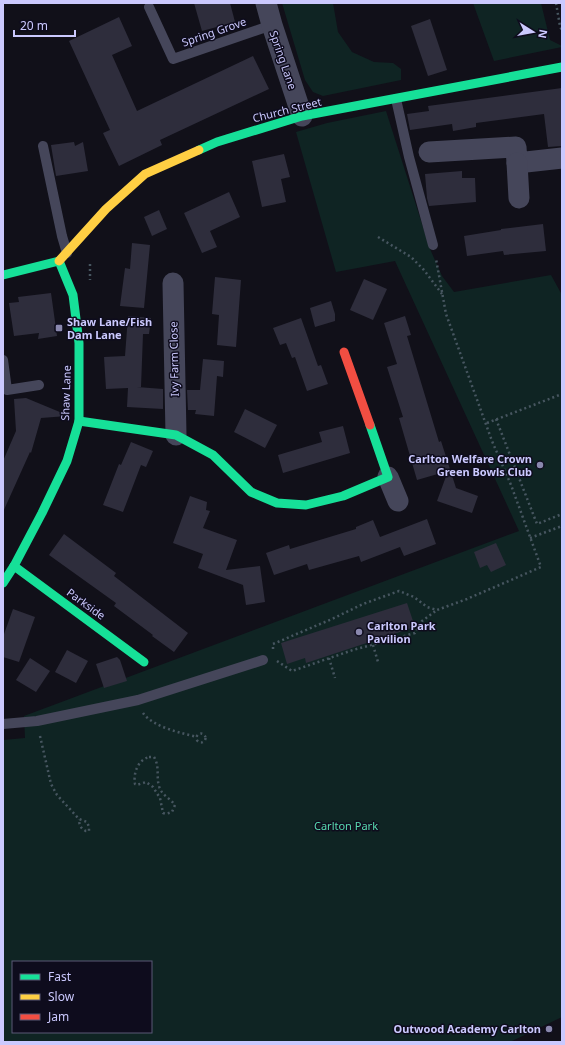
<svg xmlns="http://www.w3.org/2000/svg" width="565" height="1045" font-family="'Noto Sans',sans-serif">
  <rect width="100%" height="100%" fill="#111019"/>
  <g fill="#0f2423" fill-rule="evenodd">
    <polygon points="282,3 333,3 338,32 352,52 374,62 393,63 401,69 401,80 323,96 313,92 305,80"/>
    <polygon points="473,3 541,3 550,40 562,46 562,47 494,61"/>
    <path d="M386,111L430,249L442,276L454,292L551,275L562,295V1017L510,1042H3V740L25,738L24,716L519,531L395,261L336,272L296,132L327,123ZM13,962H151V1032H13Z"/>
  </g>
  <g fill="#2e2d3c">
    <polygon points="194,3 230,3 235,22 202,31"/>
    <polygon points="119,17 132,46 112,55 137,111 253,56 269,89 160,140 162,145 119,166 103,133 110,130 69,41"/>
    <polygon points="430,19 447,70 428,76 411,26"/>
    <polygon points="562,88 562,146 548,147 544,114 476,123 476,127 453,131 452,124 410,130 407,114 429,111 428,106"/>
    <polygon points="74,142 75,146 83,142 88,171 56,176 51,145"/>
    <polygon points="284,154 290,177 281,179 286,202 262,207 252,161"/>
    <polygon points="462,171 462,178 475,178 476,202 429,206 427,198 425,174"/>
    <polygon points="229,192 240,217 210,231 217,247 202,253 184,213"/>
    <polygon points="159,210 167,229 152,236 144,217"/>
    <polygon points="543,224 546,251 504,255 503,251 467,256 464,236 501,230 501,229"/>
    <polygon points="132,243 150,245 144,308 120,306 125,268 130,269"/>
    <polygon points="215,277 241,280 236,347 217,345 219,315 212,314"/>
    <polygon points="364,279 387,289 373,320 350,310"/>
    <polygon points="51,293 57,336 38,339 39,333 14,336 9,303 19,302 18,297"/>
    <polygon points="331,301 335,314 335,321 315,327 310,308"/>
    <polygon points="128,316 151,318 149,334 143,334 141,387 137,387 163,389 163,409 127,407 128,388 106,389 104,357 125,356"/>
    <polygon points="405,316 411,335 407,336 439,442 441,441 456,488 478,496 472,513 437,501 448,471 417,480 399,418 403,417 387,367 397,364 384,323"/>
    <polygon points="301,318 318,366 321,365 328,384 307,391 295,357 292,358 286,343 280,345 273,328"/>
    <polygon points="203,359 224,361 223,377 217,376 214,416 195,414 196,410 188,410 187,390 200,390"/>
    <polygon points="26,398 67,415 67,416 41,418 31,453 30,452 3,512 3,461 16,431 14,399"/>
    <polygon points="245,409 277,425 265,448 234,432"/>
    <polygon points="343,426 350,453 283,473 278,455 322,442 319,432"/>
    <polygon points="131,442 153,451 146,467 141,465 123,512 103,505 119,464 121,465"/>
    <polygon points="190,496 207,502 206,510 210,511 203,528 237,540 226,570 260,566 265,602 246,605 243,585 198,568 203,554 173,543"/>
    <polygon points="427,519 436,544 404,556 400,547 361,562 359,556 309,570 307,564 274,575 266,553 289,545 290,549 356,529 356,527 373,520 380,537"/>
    <polygon points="64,534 116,573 114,576 188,633 174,652 152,636 153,635 114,606 116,603 49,555"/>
    <polygon points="496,543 506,565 491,572 487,565 480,568 474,552"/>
    <polygon points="407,603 415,627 306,663 305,658 287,664 281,643"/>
    <polygon points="13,609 35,617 19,662 3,657 3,637"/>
    <polygon points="67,650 88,661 76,683 55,672"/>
    <polygon points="117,657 120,660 127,681 104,688 96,664"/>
    <polygon points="30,658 50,671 36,692 16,680"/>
  </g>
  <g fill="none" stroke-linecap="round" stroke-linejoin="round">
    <g stroke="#475660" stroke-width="2.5" stroke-dasharray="2 3" stroke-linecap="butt">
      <polyline points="556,3 560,26 562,31"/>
      <polyline points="378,237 411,257 424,270 442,294"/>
      <polyline points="90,264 90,280"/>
      <polyline points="496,419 537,524 562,514"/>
      <polyline points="487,423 562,394"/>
      <polyline points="530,538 562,526"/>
      <polyline points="373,645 378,662"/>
      <polyline points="273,649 273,644 332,619 363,604 399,591 414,597 427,607 437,610 467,599 541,567 511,485 492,441 446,314 436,259"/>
      <polyline points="329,658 335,678"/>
      <polyline points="277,661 292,671 353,650 415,633 422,621 437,610"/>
      <path d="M143,713C153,727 181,733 197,737"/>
      <circle cx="201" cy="738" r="4.5"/>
      <path d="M40,736L51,784L57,795L79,819L87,822L89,827V831H86C81,829 79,825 79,819"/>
      <path d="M149,757H154C160,767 156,776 159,786C161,795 170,798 175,805L172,812L166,814L163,813L160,798L153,787L146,782L137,785L135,784C133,773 138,760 149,757Z"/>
    </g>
    <g stroke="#45465a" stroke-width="10">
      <polyline points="149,7 173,59 272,25"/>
      <polyline points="396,99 409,157 433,245"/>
      <polyline points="43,146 62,236 67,253"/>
      <polyline points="3,360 7,390 39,385"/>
      <polyline points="3,724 37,721 138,700 263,660"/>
    </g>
    <g stroke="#45465a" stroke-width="21">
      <polyline points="266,3 272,25 302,116"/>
      <polyline points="429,152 516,147 517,163 562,158"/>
      <polyline points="517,163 519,198"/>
      <polyline points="173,283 176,435"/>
      <polyline points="388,477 398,501"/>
    </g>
    <g stroke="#16e098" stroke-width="9">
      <polyline points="199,150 217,142 302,116 562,67"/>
      <polyline points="3,275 59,261"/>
      <polyline points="79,421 176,435 213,455 251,492 277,503 306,505 343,496 388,477 370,425"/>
      <polyline points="14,566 144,662"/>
      <polyline points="3,583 14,566 42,513 67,461 79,421 79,343 73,295 59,261"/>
    </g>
    <polyline stroke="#ffcf43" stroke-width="9" points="59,261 106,209 145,174 199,150"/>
    <polyline stroke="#f24e42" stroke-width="9" points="344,352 370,425"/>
  </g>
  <g fill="#8a88ae" stroke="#0e0c1d" stroke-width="1.5">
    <rect x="55" y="324" width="8" height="8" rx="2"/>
    <circle cx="540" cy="465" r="4"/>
    <circle cx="359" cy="632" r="4"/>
    <circle cx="549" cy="1029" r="4"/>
  </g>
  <g text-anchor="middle" stroke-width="3" stroke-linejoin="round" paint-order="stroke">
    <g font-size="11" fill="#cbc9fe" stroke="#0e0c1d">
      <text transform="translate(214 32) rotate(-19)" y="4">Spring Grove</text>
      <text transform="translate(283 60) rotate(71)" y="4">Spring Lane</text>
      <text transform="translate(287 110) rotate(-14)" y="4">Church Street</text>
      <text transform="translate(174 359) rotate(-91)" y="4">Ivy Farm Close</text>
      <text transform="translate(66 393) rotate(-88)" y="4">Shaw Lane</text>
      <text transform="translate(86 604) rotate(36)" y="4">Parkside</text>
    </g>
    <g font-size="11" font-weight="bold" fill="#cbc9fe" stroke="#0e0c1d" text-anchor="start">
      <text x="67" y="326">Shaw Lane/Fish<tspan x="67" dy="13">Dam Lane</tspan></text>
      <text x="532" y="463" text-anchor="end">Carlton Welfare Crown<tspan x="532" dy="13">Green Bowls Club</tspan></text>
      <text x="367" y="630">Carlton Park<tspan x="367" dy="13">Pavilion</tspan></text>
      <text x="541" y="1033" text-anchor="end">Outwood Academy Carlton</text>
    </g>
    <g font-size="11" fill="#58dbb0" stroke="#0e0c1d">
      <text x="346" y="830">Carlton Park</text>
    </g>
  </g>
  <rect width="565" height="1045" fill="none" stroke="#cbc9fe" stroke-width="8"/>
  <rect x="12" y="961" width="140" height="72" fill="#0e0c1d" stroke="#5a5877"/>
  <rect x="20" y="974" width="20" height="6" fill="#16e098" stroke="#5a5877"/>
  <text x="48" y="981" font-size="12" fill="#cbc9fe">Fast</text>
  <rect x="20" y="994" width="20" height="6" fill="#ffcf43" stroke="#5a5877"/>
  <text x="48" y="1001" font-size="12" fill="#cbc9fe">Slow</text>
  <rect x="20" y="1014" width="20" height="6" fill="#f24e42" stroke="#5a5877"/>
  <text x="48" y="1021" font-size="12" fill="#cbc9fe">Jam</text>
  <g transform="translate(533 32) rotate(101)" stroke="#0e0c1d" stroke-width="3" paint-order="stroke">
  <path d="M0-3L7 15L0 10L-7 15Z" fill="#cbc9fe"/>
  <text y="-6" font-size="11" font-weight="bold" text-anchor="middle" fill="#cbc9fe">N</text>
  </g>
  <path d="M14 30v6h61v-6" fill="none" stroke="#cbc9fe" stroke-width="2"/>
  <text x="20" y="30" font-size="12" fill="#cbc9fe" stroke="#0e0c1d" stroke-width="3" paint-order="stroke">20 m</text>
</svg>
